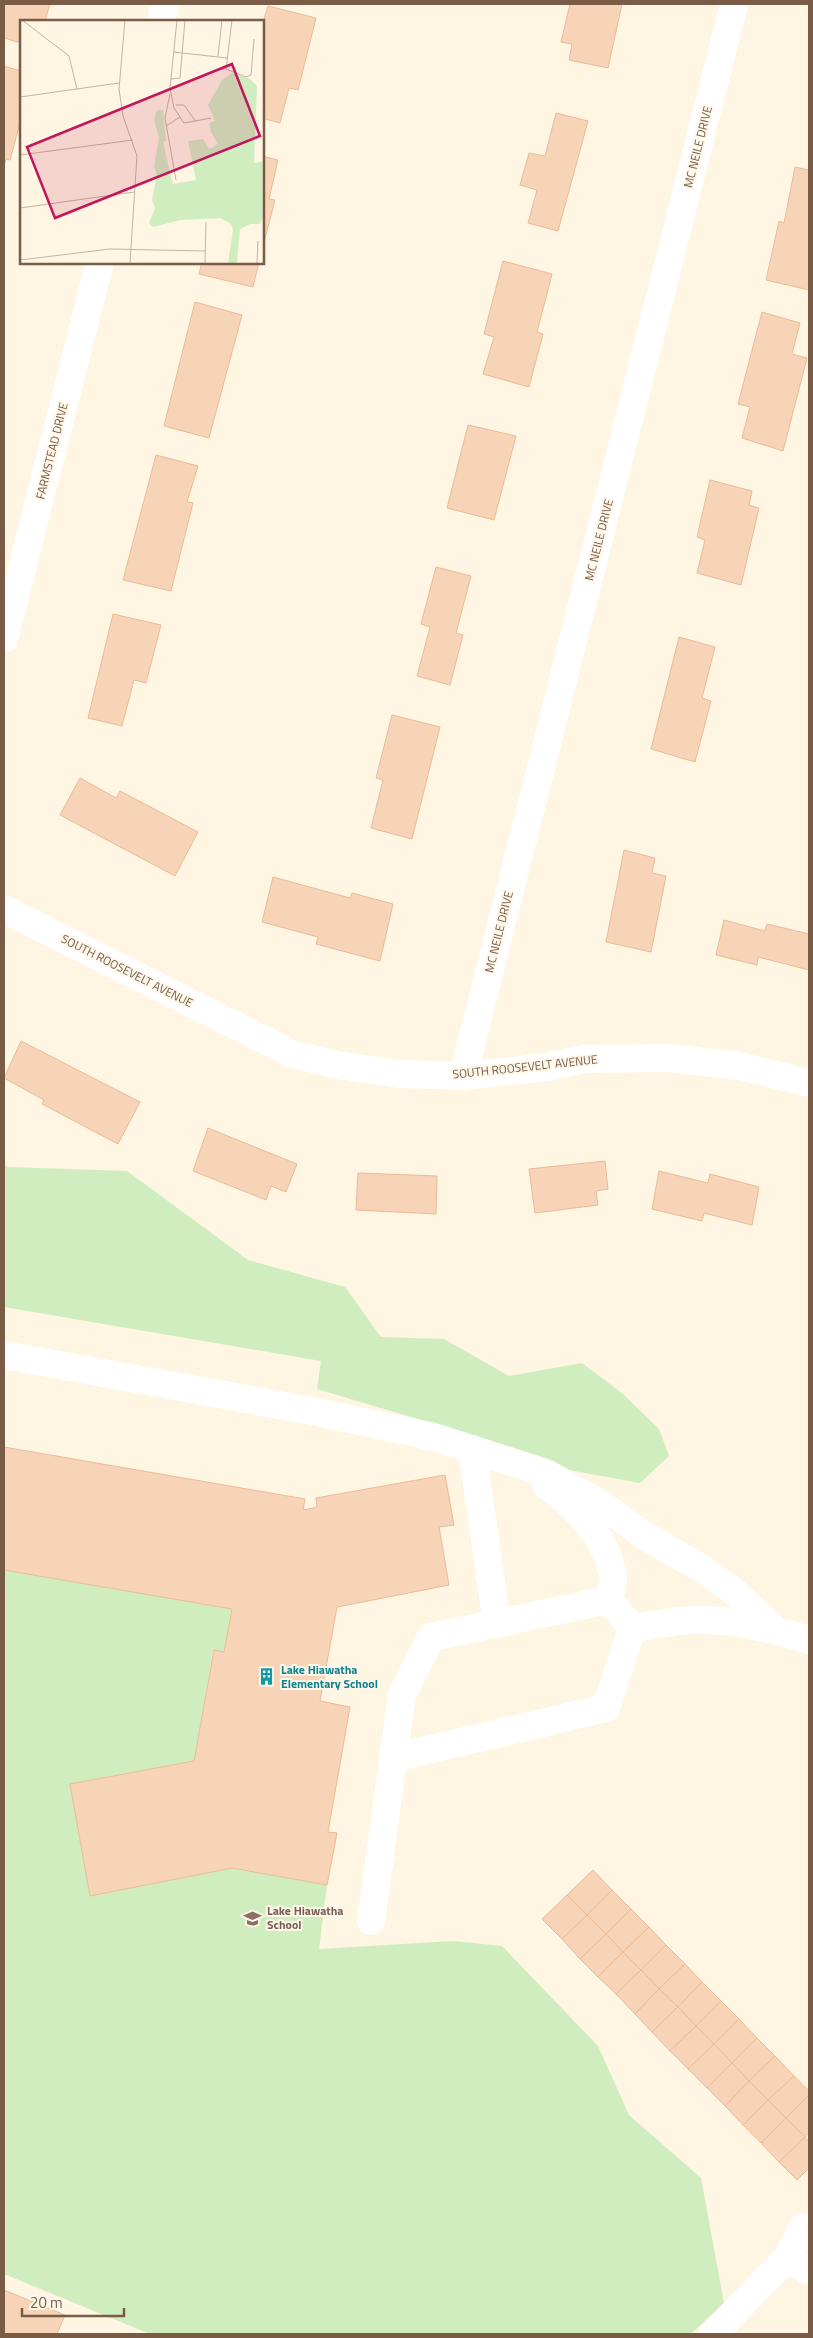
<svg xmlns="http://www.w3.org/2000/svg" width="813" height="2338" font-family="'Titillium Web',sans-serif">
  <rect width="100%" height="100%" fill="#fef5e2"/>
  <g fill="#cfedbf">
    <polygon points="4,1165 8,1167 127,1171 248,1260 345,1287 381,1337 444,1339 509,1376 582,1363 623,1394 659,1429 669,1456 640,1483 569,1470 411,1417 317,1389 321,1361 4,1307"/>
    <polygon points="4,1570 232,1609 224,1652 213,1651 194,1761 70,1784 90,1896 232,1868 327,1885 319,1949 453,1941 502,1946 598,2046 629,2115 701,2178 724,2303 691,2334 150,2334 4,2274"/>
  </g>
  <g fill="#f7d4b7" stroke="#ebbb96">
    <polygon points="4,4 50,4 45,21 21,21 21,43 4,38"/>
    <polygon points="570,4 622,4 608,68 569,60 572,44 561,42"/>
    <polygon points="268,6 316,18 298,90 289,88 280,123 262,118 262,25"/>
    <polygon points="4,66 21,71 21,119 10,160 6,159 4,166"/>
    <polygon points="556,113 588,121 558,231 528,223 537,190 520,185 529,153 545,156"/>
    <polygon points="262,156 278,160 269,199 275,200 262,250"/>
    <polygon points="795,167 809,170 809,290 766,280 779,221 784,223"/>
    <polygon points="503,261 552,274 537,332 543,334 529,387 483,374 494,337 484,334"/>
    <polygon points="202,262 259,262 253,287 199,274"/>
    <polygon points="195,302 242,315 209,438 164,426"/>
    <polygon points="762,312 800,323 792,354 807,358 783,451 742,438 750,407 738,404"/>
    <polygon points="468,425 516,436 494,520 447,508"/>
    <polygon points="156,455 198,466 187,502 193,503 171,591 123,580"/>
    <polygon points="710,480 752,491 749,505 759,508 741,585 697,573 705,540 697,537"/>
    <polygon points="436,567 471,576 456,633 463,635 450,685 417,676 430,627 421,624"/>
    <polygon points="113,614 161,625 146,683 134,680 122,726 88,718"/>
    <polygon points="679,637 715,647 702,698 711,701 695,762 651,749"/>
    <polygon points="392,715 440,727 412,839 371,828 383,780 376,778"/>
    <polygon points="80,778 116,798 120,791 198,832 175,876 60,815"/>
    <polygon points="624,850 655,858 652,873 666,876 651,952 606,942"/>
    <polygon points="273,877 350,898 352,893 393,904 380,961 316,944 318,937 262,922"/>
    <polygon points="724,920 765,931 767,924 809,934 809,970 758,957 757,965 716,955"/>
    <polygon points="21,1041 140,1102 118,1144 42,1104 44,1100 4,1078"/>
    <polygon points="208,1128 297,1164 286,1192 271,1186 266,1200 193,1171"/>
    <polygon points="605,1161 608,1189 596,1191 598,1205 535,1213 529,1169"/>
    <polygon points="659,1171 708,1183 710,1174 759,1187 752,1225 704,1213 702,1221 652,1209"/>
    <polygon points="358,1173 437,1176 436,1214 356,1210"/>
    <polygon points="4,1447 305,1499 303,1510 317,1507 316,1498 445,1475 454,1525 439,1527 449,1585 337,1607 320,1701 350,1707 328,1832 337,1833 327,1885 232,1868 90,1896 70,1784 194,1761 214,1650 224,1652 232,1609 4,1570"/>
    <polygon points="593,1870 612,1890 587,1915 567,1895"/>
    <polygon points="612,1890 631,1909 606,1934 587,1915"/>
    <polygon points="567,1895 587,1915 562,1939 542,1919"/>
    <polygon points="631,1909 649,1927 623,1952 606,1934"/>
    <polygon points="587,1915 606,1934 580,1959 562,1939"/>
    <polygon points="649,1927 666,1945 641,1970 623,1952"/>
    <polygon points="606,1934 623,1952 598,1977 580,1959"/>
    <polygon points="666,1945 685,1964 659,1989 641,1970"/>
    <polygon points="623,1952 641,1970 616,1994 598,1977"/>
    <polygon points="685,1964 702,1982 678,2007 659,1989"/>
    <polygon points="641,1970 659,1989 635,2014 616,1994"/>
    <polygon points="702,1982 721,2001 696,2026 678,2007"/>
    <polygon points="659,1989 678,2007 652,2032 635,2014"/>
    <polygon points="721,2001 739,2019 714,2044 696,2026"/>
    <polygon points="678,2007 696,2026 670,2051 652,2032"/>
    <polygon points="739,2019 757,2038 732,2063 714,2044"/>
    <polygon points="696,2026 714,2044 688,2069 670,2051"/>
    <polygon points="757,2038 775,2056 749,2081 732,2063"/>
    <polygon points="714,2044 732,2063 707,2088 688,2069"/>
    <polygon points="775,2056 794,2076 768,2100 749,2081"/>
    <polygon points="732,2063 749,2081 725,2106 707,2088"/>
    <polygon points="794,2076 809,2091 809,2095 786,2118 768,2100"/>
    <polygon points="749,2081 768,2100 743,2125 725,2106"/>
    <polygon points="809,2095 809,2133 805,2137 786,2118"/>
    <polygon points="768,2100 786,2118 761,2143 743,2125"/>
    <polygon points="786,2118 805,2137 779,2162 761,2143"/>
    <polygon points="805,2137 809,2142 809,2168 797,2180 779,2162"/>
    <polygon points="4,2290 65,2315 57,2334 4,2334"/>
  </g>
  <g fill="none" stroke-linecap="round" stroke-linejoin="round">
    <g stroke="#fff" stroke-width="28">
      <polyline points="161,21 165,4"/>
      <polyline points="4,639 100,262"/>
      <polyline points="4,909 292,1054 338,1065 399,1074 463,1076 548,1067 584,1059 669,1058 739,1066 809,1083"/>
      <polyline points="463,1076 734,4"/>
      <polyline points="4,1355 312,1411 434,1437 546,1473 599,1503 647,1537 701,1568 731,1589 774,1629"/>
      <polyline points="472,1449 497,1624"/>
      <path d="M546,1485C576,1507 608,1539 613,1577C614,1584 610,1593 609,1600"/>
      <path d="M632,1628C648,1626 663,1623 679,1621C723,1617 767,1627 809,1640"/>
      <polyline points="393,1758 606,1708 632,1628"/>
      <polyline points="371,1921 402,1695 431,1637 609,1600 632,1628"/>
      <polyline points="803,2227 787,2258 809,2271"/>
      <polyline points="713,2334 787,2258"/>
    </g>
  </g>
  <defs>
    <symbol id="building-bare" viewBox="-9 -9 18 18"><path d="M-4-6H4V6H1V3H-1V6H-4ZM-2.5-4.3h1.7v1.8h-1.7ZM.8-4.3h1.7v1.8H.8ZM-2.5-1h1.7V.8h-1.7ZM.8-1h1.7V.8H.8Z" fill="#0f9aa8" stroke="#fff8eb" stroke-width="2.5" paint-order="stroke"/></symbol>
    <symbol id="school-bare" viewBox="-9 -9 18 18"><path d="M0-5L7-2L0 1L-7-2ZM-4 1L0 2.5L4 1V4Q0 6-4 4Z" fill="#8d6e63" stroke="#fff8eb" stroke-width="2.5" paint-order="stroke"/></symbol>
  </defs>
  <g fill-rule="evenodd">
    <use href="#building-bare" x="254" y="1664" width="25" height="25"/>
    <use href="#school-bare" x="240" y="1906" width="25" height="25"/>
  </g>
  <g text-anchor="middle" stroke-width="4" stroke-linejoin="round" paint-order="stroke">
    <g font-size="12" fill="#795b46" stroke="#fff8eb">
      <text transform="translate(698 147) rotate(-76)" y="4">MC NEILE DRIVE</text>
      <text transform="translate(52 451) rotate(-76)" y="4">FARMSTEAD DRIVE</text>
      <text transform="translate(599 540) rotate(-76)" y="4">MC NEILE DRIVE</text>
      <text transform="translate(499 932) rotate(-76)" y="4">MC NEILE DRIVE</text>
      <text transform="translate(127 971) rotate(27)" y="4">SOUTH ROOSEVELT AVENUE</text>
      <text transform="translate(525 1067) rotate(-6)" y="4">SOUTH ROOSEVELT AVENUE</text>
    </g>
    <g font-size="12" font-weight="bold" fill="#0d838f" stroke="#fff8eb" text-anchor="start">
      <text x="281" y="1674">Lake Hiawatha<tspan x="281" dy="14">Elementary School</tspan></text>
    </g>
    <g font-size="12" font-weight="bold" fill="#785e54" stroke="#fff8eb" text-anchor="start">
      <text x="267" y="1915">Lake Hiawatha<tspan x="267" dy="14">School</tspan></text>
    </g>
  </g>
  <g transform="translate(20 20)">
    <rect width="244" height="244" fill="#fef5e2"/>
    <path d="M212,53L230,59L237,66L234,143L244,141V194L240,204H230L220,209L217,243H208L213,210L211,204L201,198L160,200L133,207L129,203L135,188L132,180L137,156L134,146L139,118L134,99L137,90H143L146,121L143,122L153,164L176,160L168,121L183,119L189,129L198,124L191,112L189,103L195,101L188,85L202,60Z" fill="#cfedbf"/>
    <path fill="none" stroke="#c5b29f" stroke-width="1" d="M2,0L49,36L57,69M105,0L99,69L103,96L117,136L110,243M157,0L150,68L154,88L164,103L191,98M154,32L207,38M198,36L202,0M202,49H206L212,0M206,49L226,57L231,55L234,19M151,59L160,58L165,0M150,74L145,98L156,160M0,77L99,63M156,85H164L176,102M146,106L160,97M0,135L113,120M0,188L114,172M0,240L90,229L185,231M185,243L186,202M237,243L238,221"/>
    <path fill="#c2185b" fill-opacity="0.15" stroke="#c2185b" stroke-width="2.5" d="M212,44L240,116L35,198L7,127Z"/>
    <rect width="244" height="244" fill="none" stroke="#795b46" stroke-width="2.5"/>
  </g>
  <rect width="813" height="2338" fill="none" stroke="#795b46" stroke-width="10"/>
  <path d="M22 2308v8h102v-8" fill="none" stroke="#795b46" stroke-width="2.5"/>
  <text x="30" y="2308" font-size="15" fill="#795b46" stroke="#fff8eb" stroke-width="4" paint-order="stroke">20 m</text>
</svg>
